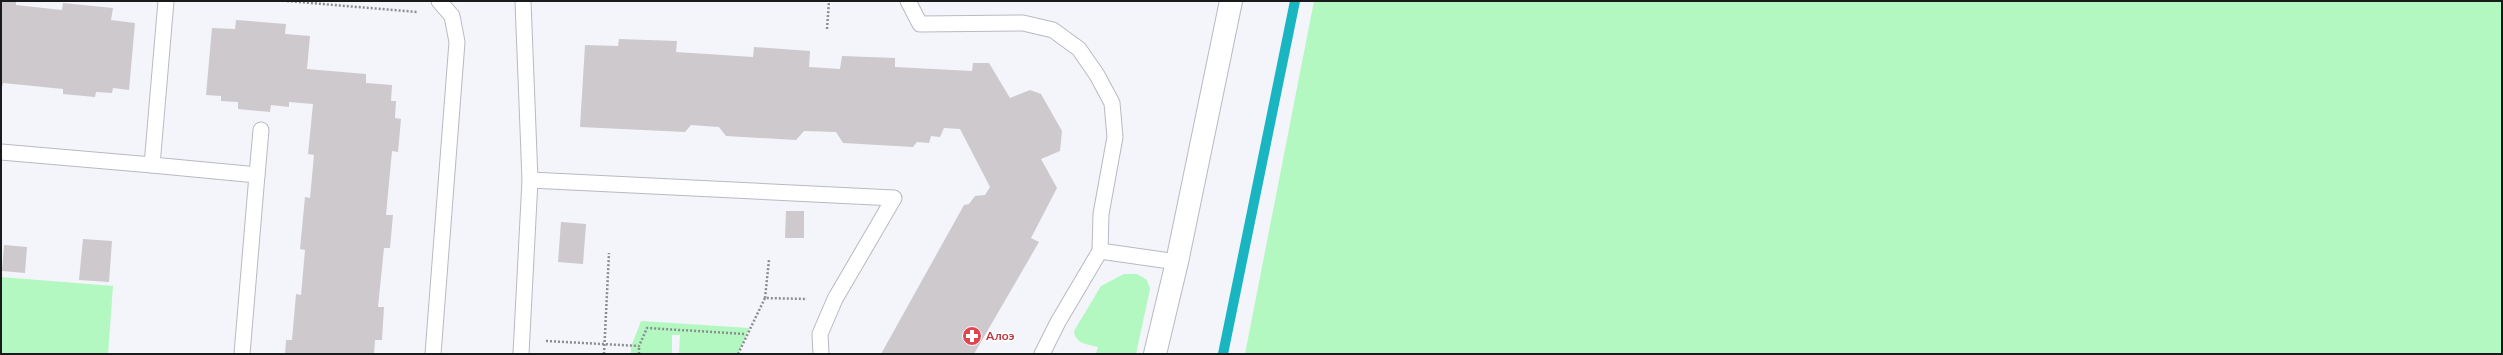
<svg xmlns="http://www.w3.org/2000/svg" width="2503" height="355" font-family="Lato,sans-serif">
  <rect width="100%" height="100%" fill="#f3f5fb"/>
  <g fill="#b2f8c0">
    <polygon points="1314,1 2502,1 2502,354 1245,354"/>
    <path d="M1124,274H1137L1147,280L1150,289L1136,354H1096L1098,347C1087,344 1075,344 1074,331L1101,286Z"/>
    <polygon points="1,277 113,286 108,354 1,354"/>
    <polygon points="641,321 749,328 738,354 679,354 680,335 672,335 672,354 631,354 631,347"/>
  </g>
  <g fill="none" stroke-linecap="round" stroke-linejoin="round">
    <polyline stroke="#19b5c1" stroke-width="10" points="1223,354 1295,1"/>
  </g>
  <g fill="#cec9cd">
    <polygon points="1,1 16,1 16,5 62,10 63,3 113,8 111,20 135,23 129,90 113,88 112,93 96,92 95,97 63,94 63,89 3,83 1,91"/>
    <polygon points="236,20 286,24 285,34 310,36 307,69 366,74 366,83 392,85 391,101 396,101 395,118 401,119 398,152 392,151 386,215 393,215 390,248 384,248 378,307 384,307 382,340 375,340 374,354 285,354 286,340 292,340 296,294 301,295 305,250 300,249 305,197 310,198 314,155 308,154 313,104 289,102 289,107 271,105 270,112 238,109 238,102 221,101 221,96 206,95 212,28 235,29"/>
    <polygon points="619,39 677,41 676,52 753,57 754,47 810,51 809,67 840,69 842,56 895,58 895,67 972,71 973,63 989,63 1010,98 1030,90 1041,94 1062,131 1060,151 1041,159 1057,188 1031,238 1039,242 974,354 881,354 964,205 969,204 975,196 985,195 990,187 960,129 944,128 940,137 931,136 929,143 917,142 913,147 843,143 836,132 804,131 796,140 726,136 719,127 691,125 685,132 580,127 585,45 618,46"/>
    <polygon points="786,211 804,211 804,238 785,238"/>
    <polygon points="561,222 586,224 583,264 558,262"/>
    <polygon points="83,239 112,241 109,282 79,280"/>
    <polygon points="4,245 27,247 25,273 2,271"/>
  </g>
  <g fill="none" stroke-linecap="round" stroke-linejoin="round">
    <defs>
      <g id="service">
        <polyline points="166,1 152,165 257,175 242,354"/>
        <polyline points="908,1 920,24 1023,23 1053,30 1079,49 1097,75 1112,103 1115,137 1101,214 1100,251"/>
        <polyline points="1,152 152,165"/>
        <polyline points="257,175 261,130"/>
        <polyline points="530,180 894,198 835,299 820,334 821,354"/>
        <polyline points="433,354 457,42 452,16 439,1"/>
        <polyline points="521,354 530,180 523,1"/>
        <polyline points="1042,354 1058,322 1100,251 1177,262"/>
      </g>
      <polyline id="minor" points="1155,354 1177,262 1231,1"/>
    </defs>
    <use href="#service" stroke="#b8bac0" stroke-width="17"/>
    <use href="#minor" stroke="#b8bac0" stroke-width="24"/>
    <g stroke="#8b8d91" stroke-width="2.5" stroke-dasharray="2 2" stroke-linecap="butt">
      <polyline points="287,1 417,12"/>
      <polyline points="827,29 829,1"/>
      <polyline points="765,298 769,260"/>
      <polyline points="546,341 639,346 647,328 746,334"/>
      <polyline points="604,354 609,253"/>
      <polyline points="639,354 639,346"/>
      <polyline points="738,354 765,298 807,299"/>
    </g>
    <use href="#service" stroke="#fff" stroke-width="15"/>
    <use href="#minor" stroke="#fff" stroke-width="22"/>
  </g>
  <defs>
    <symbol id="pharmacy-disc" viewBox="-11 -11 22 22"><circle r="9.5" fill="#e0444e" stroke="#fff"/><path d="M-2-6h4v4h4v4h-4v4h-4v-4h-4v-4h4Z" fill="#fff"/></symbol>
  </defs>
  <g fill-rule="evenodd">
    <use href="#pharmacy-disc" x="961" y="325" width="22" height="22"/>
  </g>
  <g text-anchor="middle" stroke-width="3.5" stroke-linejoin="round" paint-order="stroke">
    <g font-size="12" font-weight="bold" fill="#be3a42" stroke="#fff" text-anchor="start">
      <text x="986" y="340">Алоэ</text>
    </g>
  </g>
  <rect width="2503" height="355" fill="none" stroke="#191a1c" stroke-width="4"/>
</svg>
